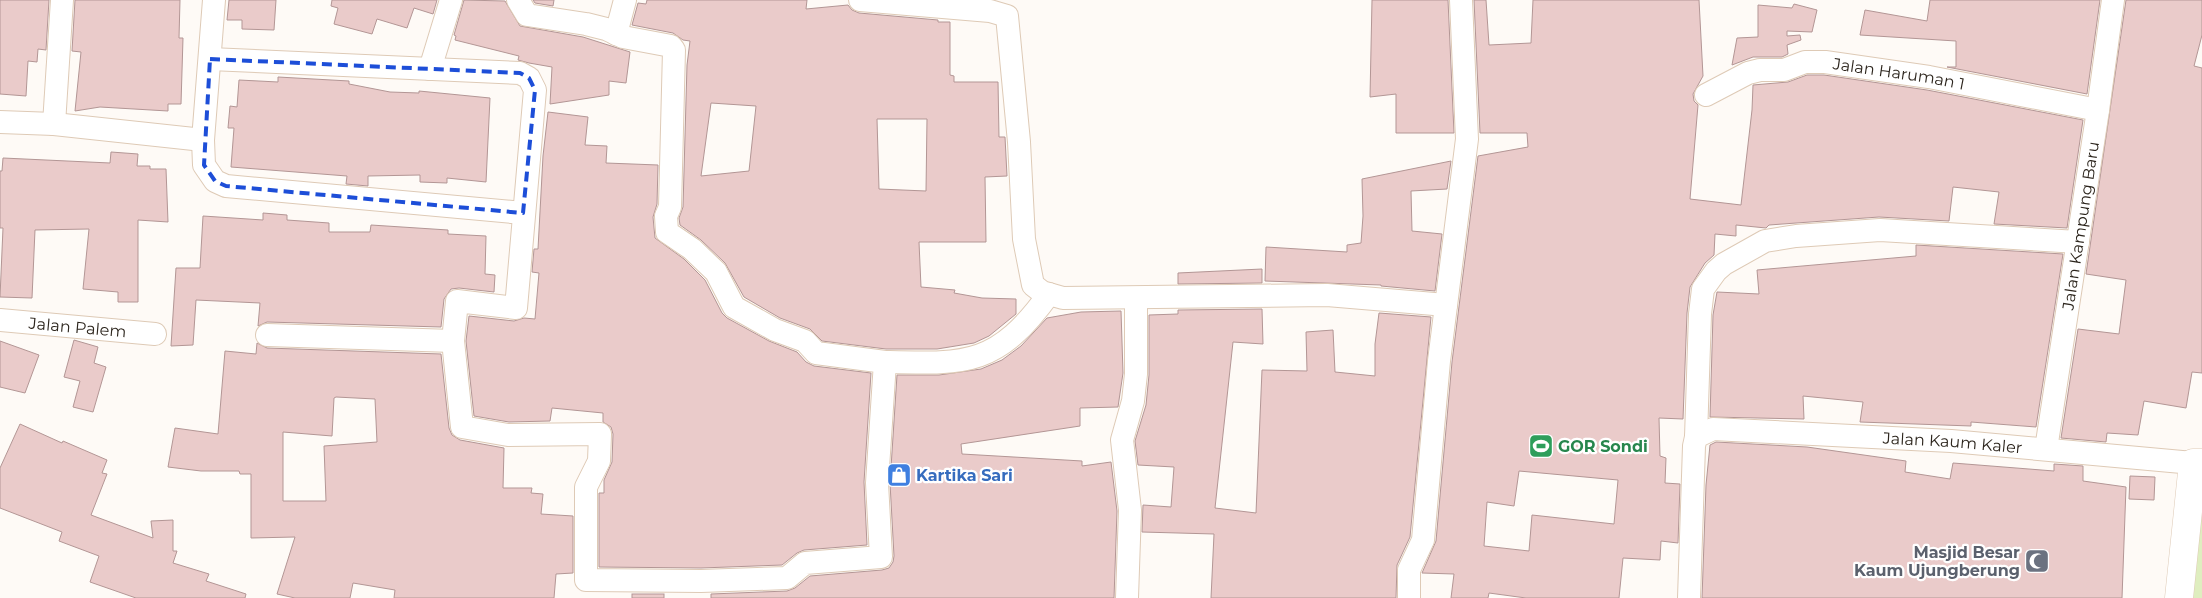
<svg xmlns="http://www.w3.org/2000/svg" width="2202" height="598" font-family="Montserrat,sans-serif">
  <rect width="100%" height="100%" fill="#fefaf6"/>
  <polygon fill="#dfeebf" points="2202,485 2202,598 2190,598"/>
  <g fill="#eacbca" stroke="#b39695" fill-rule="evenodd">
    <polygon points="0,0 49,0 46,50 38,49 37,62 28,61 26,96 0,94"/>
    <polygon points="75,0 180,0 179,38 183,38 181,104 168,104 168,111 100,107 75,111 81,52 72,51"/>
    <polygon points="229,0 276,0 274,30 242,29 242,20 227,20"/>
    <polygon points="332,0 437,0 433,14 414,8 407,28 377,19 372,34 334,24 338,8 331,6"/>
    <polygon points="464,0 505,1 520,26 583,37 630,52 626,83 609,81 609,95 550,104 552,67 529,63 518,60 519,56 455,40 456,36 454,35"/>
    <polygon points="533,0 554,0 553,6 535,3"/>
    <path d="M647,0H807L806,9L848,5L852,10L859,13L938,20V22H950V75L954,76V82H998L999,137H1005L1007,176L985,177L986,242H919L921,287L955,290L954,293L982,298L1016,299V314L989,336L974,343L937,349H886L822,341L810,329L780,318L744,297L725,263L701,240L680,225L679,218L683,207L687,65L690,41L683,40L673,33L632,25L638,3L646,4ZM711,103L756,106L749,171L701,176ZM877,119H927L926,191L879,189Z"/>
    <polygon points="1372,0 1448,0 1454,133 1396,133 1396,94 1370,97"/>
    <path d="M1474,0H1486L1489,45L1531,43L1533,0H1699L1703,76L1693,94L1694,101L1698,105L1690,199L1741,205L1752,110L1753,85L1788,82L1807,75H1824L1927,90L2083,120L2067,228L1994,224L1999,192L1953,187L1949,221L1879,217L1769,225L1766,228L1736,225V236L1715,234L1714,255L1705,263L1690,287L1687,313L1683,419L1659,418L1660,456L1666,458L1665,483L1680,484L1678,543L1661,541L1660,560L1623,558L1619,598H1526L1489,593L1488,598H1451L1454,574L1422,573L1436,541L1452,362L1478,156L1528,147L1527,133H1480ZM1519,471L1618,480L1614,524L1532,515L1529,551L1484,546L1487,502L1514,506Z"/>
    <polygon points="1930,0 2100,0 2087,94 1947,67 1956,67 1956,41 1860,35 1865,10 1927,21"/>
    <polygon points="2126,0 2202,0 2202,35 2194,66 2202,68 2202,373 2192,372 2186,408 2144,401 2138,435 2107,433 2106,442 2061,438 2078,329 2119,334 2126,280 2086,274"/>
    <polygon points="1794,4 1817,10 1812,32 1787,31 1787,36 1800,35 1801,40 1787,45 1788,54 1782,57 1753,57 1732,65 1737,38 1758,37 1758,5 1792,8"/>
    <polygon points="278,77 349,81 349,84 390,92 419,93 419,91 490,98 486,182 447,178 447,183 420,182 420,175 368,176 368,186 346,184 347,176 231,167 234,128 228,128 230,106 237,107 239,80 278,82"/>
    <polygon points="548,112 588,117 585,145 607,146 606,163 658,165 657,204 653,217 655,238 684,259 705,280 722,313 727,318 769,341 797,352 806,362 814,366 871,373 864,482 867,545 804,550 797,553 782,565 701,568 599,567 599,493 604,493 604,480 612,462 613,434 611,427 603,422 603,413 552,408 550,421 509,422 474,416 466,341 469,316 514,321 524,318 535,319 539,273 532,272 534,249 538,249 543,156"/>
    <polygon points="111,152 138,154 137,166 150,166 150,169 166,169 168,222 138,220 138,302 118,302 118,292 83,289 89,229 35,230 32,298 0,297 3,228 0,228 0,171 2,171 3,158 110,163"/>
    <polygon points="1451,161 1447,189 1411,191 1412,231 1442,234 1435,291 1381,286 1381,285 1265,281 1266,247 1347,252 1347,245 1361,243 1363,216 1362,179"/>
    <polygon points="263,213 287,215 287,220 329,223 329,232 370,232 371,225 448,230 448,234 486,236 485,274 495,275 494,292 459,288 451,289 444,299 441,327 267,322 258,326 260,303 196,300 193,345 171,346 176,268 200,268 203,216 263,220"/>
    <polygon points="1916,245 2063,254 2036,427 1971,422 1971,426 1860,422 1863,402 1803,396 1804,419 1710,417 1713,315 1717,292 1759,294 1757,270 1916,256"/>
    <polygon points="1262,269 1262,283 1178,284 1178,273"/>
    <polygon points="1262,309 1263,344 1233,342 1215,508 1256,513 1262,370 1307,371 1306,332 1333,330 1335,372 1375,376 1375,344 1379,313 1431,317 1410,537 1397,565 1396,598 1211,598 1214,534 1142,532 1143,505 1171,507 1174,467 1138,465 1135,441 1146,405 1149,375 1149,315 1178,314 1178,310"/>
    <polygon points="1121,311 1123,373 1118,407 1080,408 1080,426 961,444 962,454 1082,461 1082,466 1111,462 1117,511 1114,598 711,598 711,594 787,591 795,588 810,576 882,570 889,568 893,562 894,556 890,483 897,375 939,375 981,369 1002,360 1021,346 1047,318 1081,312"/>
    <polygon points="74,340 98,347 94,363 106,367 93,412 73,407 80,381 64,377"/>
    <polygon points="0,341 39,355 25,393 0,387"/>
    <path d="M257,343L267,348L441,354L449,428L452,435L460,440L504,448L503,488H532L531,493L543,494L541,514L573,516V573L556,574L554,598H394L395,590L353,583L350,598H295L277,594L295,537L251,538V474H240L239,471H201L168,467L175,428L218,434L225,351L256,354ZM336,397L375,399L377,442L324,446L326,501H283V432L332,436L334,398Z"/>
    <polygon points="20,424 62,443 63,441 107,460 102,473 107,474 91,515 153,538 151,521 173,520 173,551 177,551 173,563 209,574 206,581 246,594 245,598 136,598 90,582 99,556 59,541 62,532 0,508 0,468"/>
    <polygon points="1716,442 1807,447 1906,461 1905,472 1950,479 1953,463 2054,471 2054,464 2083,466 2083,481 2126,487 2122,598 1702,598 1706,485 1710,445"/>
    <polygon points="2130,476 2155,477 2154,500 2129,499"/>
    <rect x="632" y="594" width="32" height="4"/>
  </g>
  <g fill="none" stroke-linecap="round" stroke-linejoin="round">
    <defs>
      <g id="street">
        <polyline points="214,0 203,140 204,165 215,181 226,186 523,213"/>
        <polyline points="860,0 990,11 1007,16 1019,142 1024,239 1033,285 1042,292 1063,298 1327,295 1446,305"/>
        <polyline points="616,34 625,0"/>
        <polyline points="210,59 520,73 529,78 535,90 516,308 457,301 453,341 462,427 508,435 600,434 599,461 586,487 586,580 701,581 787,578 805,563 881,557 877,483 885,362 816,353 805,341 775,330 734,307 716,272 692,249 667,232 666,216 670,207 674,50 671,46 623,37 606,29 586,24 527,15 518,0"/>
        <polyline points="430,69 451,0"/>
        <path id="s1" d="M1706,95L1748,73L1760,70H1784L1805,62H1825L1929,77L2098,110"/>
        <polyline points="0,122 54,124 203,140"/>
        <polyline points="54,124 62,0"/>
        <path id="s2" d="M0,320L155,334"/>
        <polyline points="267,335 453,341"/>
        <path d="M885,362C967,364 997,366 1049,294"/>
        <polyline points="1696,437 1700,314 1703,289 1716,271 1724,264 1765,241 1796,236 1880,230 2078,242"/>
        <path id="s3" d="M2046,449L2098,110L2113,0"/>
        <polyline points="1127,598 1130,510 1122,440 1133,401 1136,374 1136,298"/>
        <polyline points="1409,598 1409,570 1423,540 1439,361 1467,139 1461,0"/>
        <path id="s4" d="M1689,598L1694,446L1696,437L1713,429L1951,441L2193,463"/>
      </g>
      <polyline id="secondary" points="2179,598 2193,463 2202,463"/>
    </defs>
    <use href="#street" stroke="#decab6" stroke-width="24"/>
    <use href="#secondary" stroke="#decab6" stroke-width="29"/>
    <use href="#street" stroke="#fff" stroke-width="22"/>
    <use href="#secondary" stroke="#fff" stroke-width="28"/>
  </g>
  <path fill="none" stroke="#1d4ed8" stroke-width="4" stroke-dasharray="10 6" stroke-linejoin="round" d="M210,59L520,73L529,78L535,90L523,213L226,186L215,181L204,165Z"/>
  <defs>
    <symbol id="stadium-square" viewBox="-11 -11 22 22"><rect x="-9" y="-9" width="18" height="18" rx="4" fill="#2e9e5b" stroke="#fff"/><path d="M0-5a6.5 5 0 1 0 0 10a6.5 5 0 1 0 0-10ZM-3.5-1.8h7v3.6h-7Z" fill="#fff"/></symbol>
    <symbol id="shop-square" viewBox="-11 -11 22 22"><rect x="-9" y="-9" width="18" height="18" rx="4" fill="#3f7fe0" stroke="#fff"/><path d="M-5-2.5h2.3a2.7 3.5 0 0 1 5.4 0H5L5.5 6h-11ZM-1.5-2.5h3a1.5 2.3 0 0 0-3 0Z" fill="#fff"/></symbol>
    <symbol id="mosque-square" viewBox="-11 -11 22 22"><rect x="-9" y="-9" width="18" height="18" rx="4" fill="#6b7280" stroke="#fff"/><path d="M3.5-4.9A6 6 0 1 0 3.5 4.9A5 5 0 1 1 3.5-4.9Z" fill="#fff"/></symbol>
  </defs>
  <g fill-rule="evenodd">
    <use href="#stadium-square" x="1527" y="432" width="28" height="28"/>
    <use href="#shop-square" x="885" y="461" width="28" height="28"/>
    <use href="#mosque-square" x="2023" y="547" width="28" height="28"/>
  </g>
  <g text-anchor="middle" stroke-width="4.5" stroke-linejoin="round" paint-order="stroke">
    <g font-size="16" fill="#2c251d" stroke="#fff">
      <text dy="6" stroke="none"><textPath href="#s1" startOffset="201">Jalan Haruman 1</textPath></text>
      <text dy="6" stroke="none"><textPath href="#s3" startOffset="226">Jalan Kampung Baru</textPath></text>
      <text dy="6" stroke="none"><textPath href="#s2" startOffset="78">Jalan Palem</textPath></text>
      <text dy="6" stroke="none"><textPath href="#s4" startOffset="420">Jalan Kaum Kaler</textPath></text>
    </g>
    <g font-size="16" font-weight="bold" fill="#27864d" stroke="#fff" text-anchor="start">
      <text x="1558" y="452">GOR Sondi</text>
    </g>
    <g font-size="16" font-weight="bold" fill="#366cbe" stroke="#fff" text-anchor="start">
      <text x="916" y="481">Kartika Sari</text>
    </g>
    <g font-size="16" font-weight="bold" fill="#5b616d" stroke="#fff" text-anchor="end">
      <text x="2020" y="558">Masjid Besar<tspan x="2020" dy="18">Kaum Ujungberung</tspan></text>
    </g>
  </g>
</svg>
